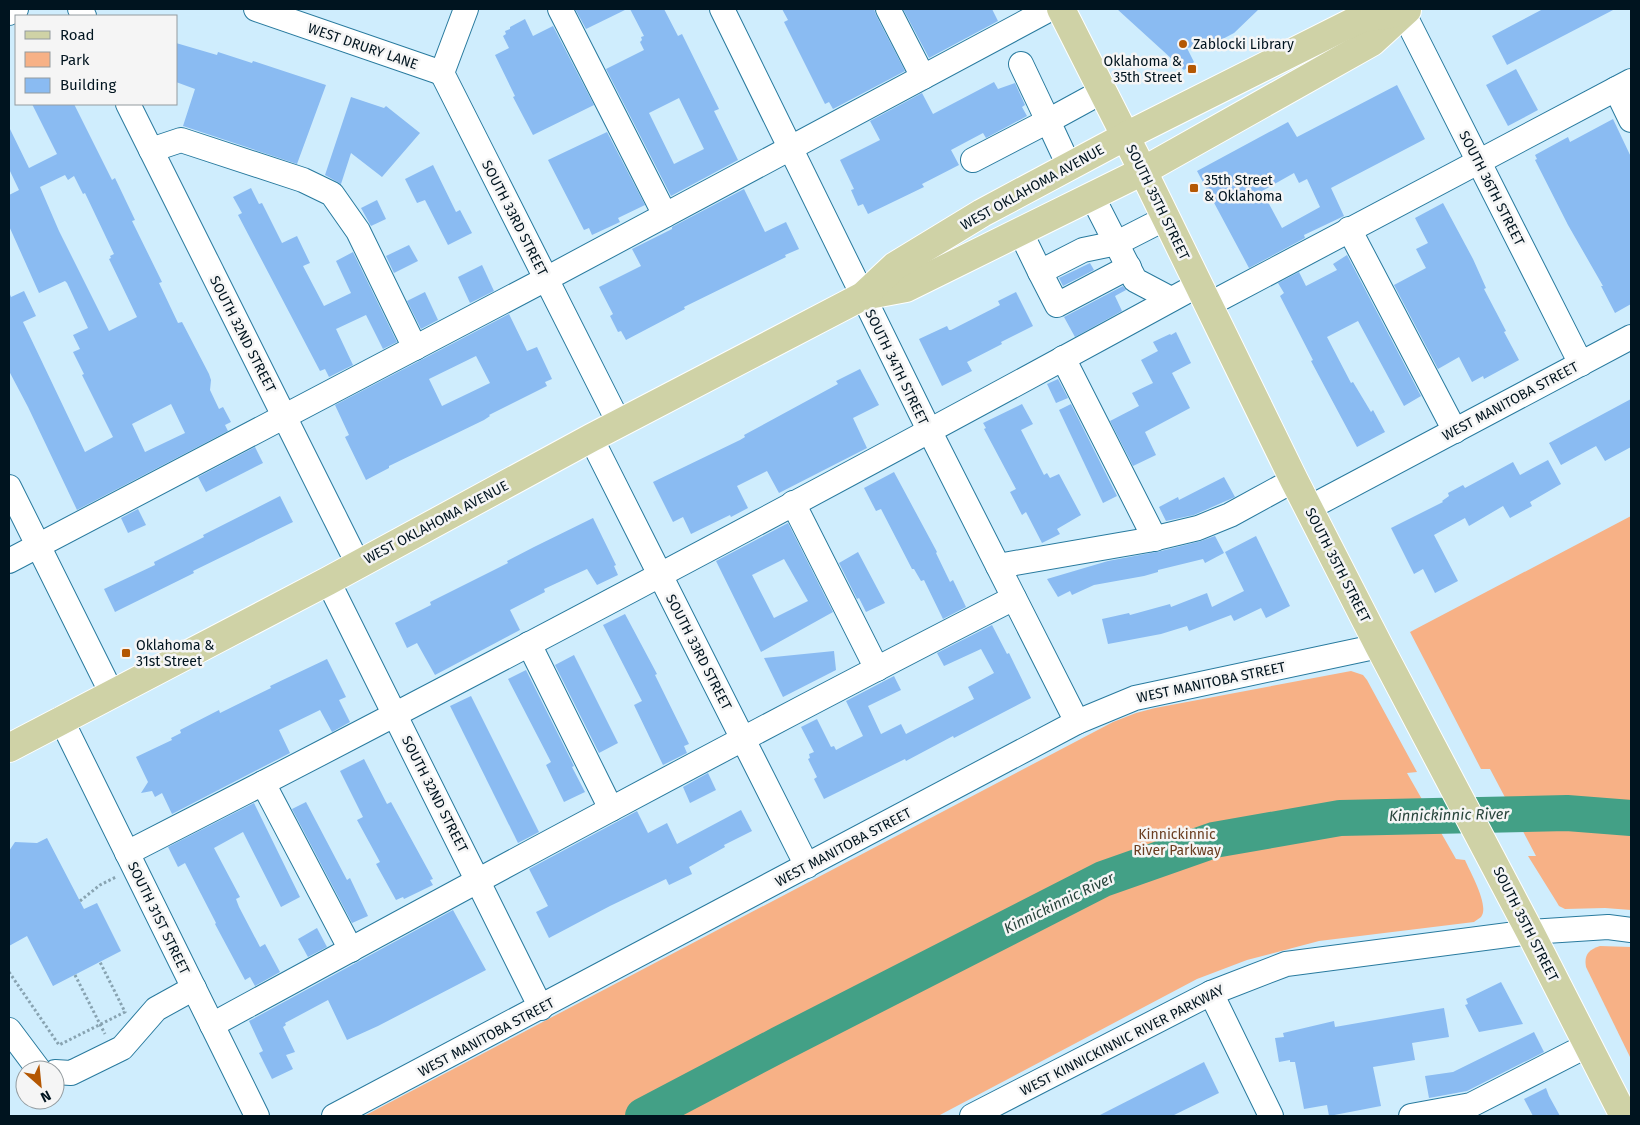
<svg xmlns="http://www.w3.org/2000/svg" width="1640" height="1125" font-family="'Fira Sans',sans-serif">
  <rect width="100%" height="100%" fill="#cfedfd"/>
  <g fill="#f7b186">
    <polygon points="1631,516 1631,910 1605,908 1565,909 1559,906 1556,901 1528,856 1536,856 1490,769 1481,769 1410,632"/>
    <path d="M1351,671L1363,675L1367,680L1417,772L1407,773L1456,859L1465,860C1470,872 1490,906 1481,917C1479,919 1476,920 1474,922L1319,941L1247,960L1197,979L938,1116H364L1113,722L1136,713L1155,708Z"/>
    <path d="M1600,946L1631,947V1059L1586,967C1584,955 1588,950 1600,946Z"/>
  </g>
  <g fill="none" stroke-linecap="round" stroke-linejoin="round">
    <polyline stroke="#43a086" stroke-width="36" points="643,1116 780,1044 1103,879 1214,840 1340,818 1567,813 1631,818"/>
  </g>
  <g fill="#8abbf2" fill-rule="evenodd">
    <polygon points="575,9 627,9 586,29"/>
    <path d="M630,9H664L678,36L682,34L719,109L714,111L738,160L671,196L606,69L644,50L640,42L642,40L641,37L644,36ZM679,98L704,149L674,164L649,113Z"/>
    <polygon points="782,9 874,9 876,15 905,71 833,109 829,102 825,104 784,22 788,20"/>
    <polygon points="903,9 992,9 998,21 929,58"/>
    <polygon points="1117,9 1259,9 1234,33 1215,43 1187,48 1194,62 1184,70"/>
    <polygon points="1543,9 1615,9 1507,65 1492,36"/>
    <polygon points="525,19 533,36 553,26 594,105 533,135 513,97 515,96 495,55 509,48 503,36 506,34 505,31 510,29 510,27"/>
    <polygon points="176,43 217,55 218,52 252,63 253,61 326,85 297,164 183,126 195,89 176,82"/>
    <polygon points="1516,69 1538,110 1508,126 1486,85"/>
    <polygon points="994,82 998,89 1015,83 1025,105 1022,107 1027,116 986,138 983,133 951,150 959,165 922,184 924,187 868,214 863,204 858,206 851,190 854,189 840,160 880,140 870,121 922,93 933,114"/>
    <path d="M1397,85L1425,139L1331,188L1344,216L1304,235L1305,238L1249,268L1197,171L1288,122L1297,137ZM1294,173L1299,183L1307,179L1320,207L1282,228L1262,191Z"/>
    <polygon points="351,97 384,108 386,106 420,133 382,177 351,153 341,184 325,175"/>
    <path d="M32,104H74L112,180L115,178L135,220L132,221L162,282L159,283L178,323L182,322L209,374L211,380L210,390L219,409L223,407L231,422L225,425L228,431L77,510L28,407L9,371V292L11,297L24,291L36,316L23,322L85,452L113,437L82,375L84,374L73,352L80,349L73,335L88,328L67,283L65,281L39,293L9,226V195L19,190L9,169V127L29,168L57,154ZM65,175L68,180L74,176L83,194L85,193L114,254L110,256L111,258L109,259L137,317L109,331L59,231L40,187ZM171,404L185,433L145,452L132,424Z"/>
    <polygon points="1613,119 1631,157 1631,304 1615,313 1601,286 1603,286 1568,225 1535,160 1537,159 1535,155 1568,137 1570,142"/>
    <polygon points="607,132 645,205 618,218 620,222 592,235 589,228 584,230 548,160"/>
    <polygon points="433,165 456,212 460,210 472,233 448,245 425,200 417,203 405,179"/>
    <polygon points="251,188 259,204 262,203 282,243 297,236 310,263 303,266 324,306 351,293 336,261 353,252 397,342 383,349 366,315 336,329 353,365 329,377 325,369 320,371 238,215 242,213 233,197"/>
    <polygon points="744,189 765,232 786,222 799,249 785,255 786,257 684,307 685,309 626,340 621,331 618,332 610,316 613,314 599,287 641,266 632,249 672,229 672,227"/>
    <polygon points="377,200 386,219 371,226 361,208"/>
    <polygon points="1443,203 1473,259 1486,288 1484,289 1506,331 1504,332 1519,360 1484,379 1483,376 1472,382 1459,357 1438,369 1394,285 1426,268 1416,249 1428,243 1415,218"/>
    <polygon points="409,245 418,261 394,273 386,256"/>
    <polygon points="1347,255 1421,396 1404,406 1358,321 1327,337 1351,383 1353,382 1371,412 1373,410 1385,432 1357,447 1311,361 1313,360 1280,296 1284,293 1278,283 1299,272 1306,286 1337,270 1333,264"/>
    <polygon points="1090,263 1094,270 1063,286 1059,278"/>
    <polygon points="482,265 494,291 470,303 458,277"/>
    <polygon points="1123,286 1126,290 1115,296 1122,311 1075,337 1064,317"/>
    <polygon points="425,292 438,320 421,329 407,301"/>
    <polygon points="1016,292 1033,326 1001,342 1002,344 967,362 972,371 942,386 919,339 947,326 949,330 951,330 1000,305 998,301"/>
    <path d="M509,314L527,351L537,347L552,379L545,382L547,386L489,415L490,416L484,420L389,466V468L366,480L345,437L349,435L335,405ZM476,356L490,383L442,406L429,379Z"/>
    <polygon points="1176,332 1191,363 1172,373 1190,408 1145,432 1156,455 1133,466 1110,421 1139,406 1132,393 1153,383 1141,360 1158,351 1153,342 1170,334 1171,335"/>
    <polygon points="860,369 879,405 853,418 867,448 779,493 767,471 737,486 748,508 731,517 730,515 691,534 683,517 673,522 653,482 740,440 745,437 744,435 838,384 836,381"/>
    <polygon points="1058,379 1068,398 1056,403 1047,384"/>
    <polygon points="1631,399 1631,447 1605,461 1596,446 1561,465 1549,443"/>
    <polygon points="1022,404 1033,424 1021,430 1044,475 1047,473 1050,478 1059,474 1081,515 1057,529 1060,534 1042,543 1026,512 1022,515 1010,492 1016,489 984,429 986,428 983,423"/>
    <polygon points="1071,404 1117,496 1103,503 1059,410"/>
    <polygon points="255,447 263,463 206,492 198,477"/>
    <polygon points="1548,460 1561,484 1530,502 1532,506 1510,518 1503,506 1469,526 1465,518 1434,535 1458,581 1435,593 1423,569 1414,574 1391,528 1443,502 1442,501 1449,496 1448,493 1463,485 1465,488 1513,462 1520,475"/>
    <polygon points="894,472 937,552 936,553 950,582 953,580 966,607 943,619 924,580 921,581 914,569 912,569 881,509 876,511 864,488"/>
    <polygon points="1224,477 1235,497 1194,515 1166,521 1159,507 1178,497 1179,500"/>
    <polygon points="280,496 293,522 193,571 194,573 115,612 104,589 155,565 154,562 204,537 203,535"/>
    <polygon points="138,509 146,525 128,533 121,518"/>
    <polygon points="593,518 616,565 614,566 618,575 597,585 587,569 544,589 545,592 510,610 520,630 435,675 417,643 407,648 395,623 431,605 430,602 508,563 507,561 534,547"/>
    <path d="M788,523L833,612L761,652L716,561ZM784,559L808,601L774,618L752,575Z"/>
    <polygon points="1215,536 1224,553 1205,563 1203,559 1158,570 1158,572 1144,576 1094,585 1072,595 1070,591 1058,597 1047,579 1108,561 1161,551 1201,541"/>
    <polygon points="1256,536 1290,606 1266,618 1261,608 1234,621 1231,615 1189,631 1187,626 1161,634 1108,644 1102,619 1129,613 1130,615 1170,604 1171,607 1207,593 1212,607 1244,591 1225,552"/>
    <polygon points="858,552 885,603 866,612 859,598 857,599 839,563"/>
    <polygon points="625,614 657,674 655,675 689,744 684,746 687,753 663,765 634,705 642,701 603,625"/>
    <polygon points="992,625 1007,654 1009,653 1031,698 954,738 953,736 906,761 905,759 824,799 814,779 817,777 808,759 810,758 809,754 814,752 801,727 817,719 831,747 834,746 836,750 863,736 846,701 894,676 901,690 868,706 881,734 901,724 906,734 974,699 968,687 994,673 981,649 944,666 937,653"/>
    <polygon points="834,651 836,670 783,697 764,658"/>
    <polygon points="574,655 618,743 599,753 555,665"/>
    <polygon points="327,659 346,697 339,700 350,722 332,732 320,710 279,730 290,753 172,814 162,793 155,797 152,791 141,793 148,782 136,757 172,740 171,738 181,733 180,730 219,710 220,713 271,688 270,686"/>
    <polygon points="526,670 574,766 572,767 585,792 564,802 546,765 551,762 508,679"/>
    <polygon points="471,696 539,832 518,843 450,706"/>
    <polygon points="364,759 387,804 391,802 433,879 430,880 433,885 404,899 403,897 396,900 376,864 380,862 357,820 363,817 340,771"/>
    <polygon points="708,773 716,790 690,803 683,787"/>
    <polygon points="306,802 347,880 350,878 368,916 352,923 292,809"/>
    <polygon points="254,803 300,897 281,907 243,832 214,848 240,897 236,899 239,907 260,947 265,944 280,972 255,986 250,977 245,980 215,924 216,923 185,863 178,867 168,847"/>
    <polygon points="741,810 752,831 724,845 725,847 689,867 692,874 669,885 666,879 610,906 549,938 536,912 548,906 529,869 637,811 648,833 667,823 677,844"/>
    <polygon points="47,838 84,909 97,903 121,951 53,986 27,936 9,946 9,851 15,842 37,843"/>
    <polygon points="453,910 486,970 378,1026 347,1040 328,1000 285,1023 286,1025 283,1027 295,1052 286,1055 293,1069 272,1079 259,1053 263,1051 249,1021"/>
    <polygon points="317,928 327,947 308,957 298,939"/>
    <polygon points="1501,982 1523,1024 1479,1032 1465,1005 1468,1004 1466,999"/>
    <polygon points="1444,1008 1449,1037 1412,1043 1415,1060 1373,1067 1381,1106 1329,1116 1327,1105 1304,1109 1295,1062 1290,1062 1290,1060 1279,1062 1275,1038 1284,1037 1283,1033 1334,1021 1335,1027"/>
    <polygon points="1534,1032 1544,1052 1467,1091 1429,1098 1425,1076 1453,1072"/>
    <polygon points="1204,1062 1219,1093 1172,1116 1098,1116"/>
    <polygon points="1546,1088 1549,1096 1560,1116 1533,1116 1524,1099"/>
  </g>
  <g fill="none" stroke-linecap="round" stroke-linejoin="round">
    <defs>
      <g id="minor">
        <polyline points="80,9 84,16"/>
        <polyline points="256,9 442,73"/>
        <polyline points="466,9 442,73 619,423"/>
        <polyline points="560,9 665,215"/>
        <polyline points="722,9 929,430 1077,722"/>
        <polyline points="888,9 923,77"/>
        <polyline points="1403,12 1581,364"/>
        <polyline points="9,13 16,9"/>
        <polyline points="1616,89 1631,120"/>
        <polyline points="128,104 358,564"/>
        <polyline points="151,150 181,140 303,180 332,194 358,231 415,348"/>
        <polyline points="973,160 1048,121 1021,64"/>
        <polyline points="1069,166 1048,121 1103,91"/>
        <polyline points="1092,196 1135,280 1171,299"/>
        <polyline points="1349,229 1455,431"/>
        <polyline points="1020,231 1040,272 1083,250 1117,243 1166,218"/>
        <polyline points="1040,272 1057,305 1129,267"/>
        <polyline points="1208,305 1631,81"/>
        <polyline points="1063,358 1155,539"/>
        <polyline points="591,438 807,866"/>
        <polyline points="9,487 112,694"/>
        <polyline points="793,503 877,669"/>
        <polyline points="1309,508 1631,337"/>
        <polyline points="9,561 546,279 1050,9"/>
        <polyline points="998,566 1148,540 1198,528 1230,515 1294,480"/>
        <polyline points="328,581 541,1008"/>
        <polyline points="529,644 611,809"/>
        <polyline points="61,719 257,1116"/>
        <polyline points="263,783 351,950"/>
        <path d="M127,853C487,669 843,479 1198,285"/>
        <polyline points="1211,993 1271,1116"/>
        <path d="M212,1025C478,880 744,736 1014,598"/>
        <polyline points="9,1030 39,1070"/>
        <polyline points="55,1072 71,1073 122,1048 156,1009 194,988"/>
        <polyline points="334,1116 1077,722 1135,698 1379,646"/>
        <polyline points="972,1116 1211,993 1286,964 1530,932 1608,927 1631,930"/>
        <polyline points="1411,1116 1471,1105 1588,1045"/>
      </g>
      <g id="major">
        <polyline points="1061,9 1143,171 1294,480 1379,646 1530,932 1624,1116"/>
        <polyline points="863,296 906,288 1143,171 1372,42 1407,10"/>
        <polyline points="9,748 328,581 591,438 863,296 895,266 982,213 1126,136 1359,19 1403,12"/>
      </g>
    </defs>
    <use href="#minor" stroke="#287a9e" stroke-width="26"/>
    <use href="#major" stroke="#fff" stroke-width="30"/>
    <g stroke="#88a3b1" stroke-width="3" stroke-dasharray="2.5 2.5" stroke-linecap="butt">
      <polyline points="80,901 100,885 116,877"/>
      <polyline points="9,972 59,1045 125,1012 100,962"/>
      <polyline points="75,975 105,1034"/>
    </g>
    <use href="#minor" stroke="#fff" stroke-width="24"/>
    <use href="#major" stroke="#cfd2a6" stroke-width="28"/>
  </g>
  <g fill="#b45702" stroke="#f5f5f5" stroke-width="2">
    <circle cx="1183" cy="44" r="5"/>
    <rect x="1187" y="64" width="10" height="10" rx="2.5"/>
    <rect x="1189" y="183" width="10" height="10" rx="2.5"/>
    <rect x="121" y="648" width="10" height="10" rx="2.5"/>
  </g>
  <g text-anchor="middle" stroke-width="5" stroke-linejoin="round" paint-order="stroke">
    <g font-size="14" fill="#00141f" stroke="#f5f5f5" text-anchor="start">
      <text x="1193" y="49">Zablocki Library</text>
      <text x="1182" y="66" text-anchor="end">Oklahoma &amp;<tspan x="1182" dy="16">35th Street</tspan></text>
      <text x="1204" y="185">35th Street<tspan x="1204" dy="16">&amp; Oklahoma</tspan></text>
      <text x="136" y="650">Oklahoma &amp;<tspan x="136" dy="16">31st Street</tspan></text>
    </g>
    <g font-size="14" fill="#00141f" stroke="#f5f5f5">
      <text transform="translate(363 46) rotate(19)" y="5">WEST DRURY LANE</text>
      <text transform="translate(1032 187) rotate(-29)" y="5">WEST OKLAHOMA AVENUE</text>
      <text transform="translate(1492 188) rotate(63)" y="5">SOUTH 36TH STREET</text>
      <text transform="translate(1158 202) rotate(64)" y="5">SOUTH 35TH STREET</text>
      <text transform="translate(515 218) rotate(63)" y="5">SOUTH 33RD STREET</text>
      <text transform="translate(243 334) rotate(63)" y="5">SOUTH 32ND STREET</text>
      <text transform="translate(897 367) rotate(64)" y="5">SOUTH 34TH STREET</text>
      <text transform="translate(1510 401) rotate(-28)" y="5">WEST MANITOBA STREET</text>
      <text transform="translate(436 522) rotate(-28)" y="5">WEST OKLAHOMA AVENUE</text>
      <text transform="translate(1338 565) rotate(63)" y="5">SOUTH 35TH STREET</text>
      <text transform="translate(699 652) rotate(63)" y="5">SOUTH 33RD STREET</text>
      <text transform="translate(1211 682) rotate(-12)" y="5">WEST MANITOBA STREET</text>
      <text transform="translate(435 794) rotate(63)" y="5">SOUTH 32ND STREET</text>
      <text transform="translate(843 847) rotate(-28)" y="5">WEST MANITOBA STREET</text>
      <text transform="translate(159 918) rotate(64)" y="5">SOUTH 31ST STREET</text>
      <text transform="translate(1526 924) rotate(63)" y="5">SOUTH 35TH STREET</text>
      <text transform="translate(486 1037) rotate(-28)" y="5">WEST MANITOBA STREET</text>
      <text transform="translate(1122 1040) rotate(-27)" y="5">WEST KINNICKINNIC RIVER PARKWAY</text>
    </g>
    <g font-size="14" fill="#6a3d20" stroke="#f5f5f5">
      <text x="1177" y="839">Kinnickinnic<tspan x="1177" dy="16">River Parkway</tspan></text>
    </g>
    <g font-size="15" font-style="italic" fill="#28443b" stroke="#f5f5f5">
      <text transform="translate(1449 815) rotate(-1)" y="5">Kinnickinnic River</text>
      <text transform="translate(1059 903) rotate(-26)" y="5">Kinnickinnic River</text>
    </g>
  </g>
  <rect width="1640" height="1125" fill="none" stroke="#00141f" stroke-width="20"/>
  <rect x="15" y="15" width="162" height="90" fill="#f5f5f5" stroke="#939b9f"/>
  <rect x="25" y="31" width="25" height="8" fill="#cfd2a6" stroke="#939b9f"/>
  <text x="60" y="40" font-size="15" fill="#00141f">Road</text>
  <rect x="25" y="52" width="25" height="15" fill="#f7b186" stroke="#939b9f"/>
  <text x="60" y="65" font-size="15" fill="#00141f">Park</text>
  <rect x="25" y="78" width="25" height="15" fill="#8abbf2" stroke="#939b9f"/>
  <text x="60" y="90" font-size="15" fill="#00141f">Building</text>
  <g transform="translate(40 1085) rotate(153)"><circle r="24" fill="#f5f5f5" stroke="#939b9f"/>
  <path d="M0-4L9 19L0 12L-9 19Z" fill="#b45702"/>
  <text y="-8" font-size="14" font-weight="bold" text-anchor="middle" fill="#00141f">N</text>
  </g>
</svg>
